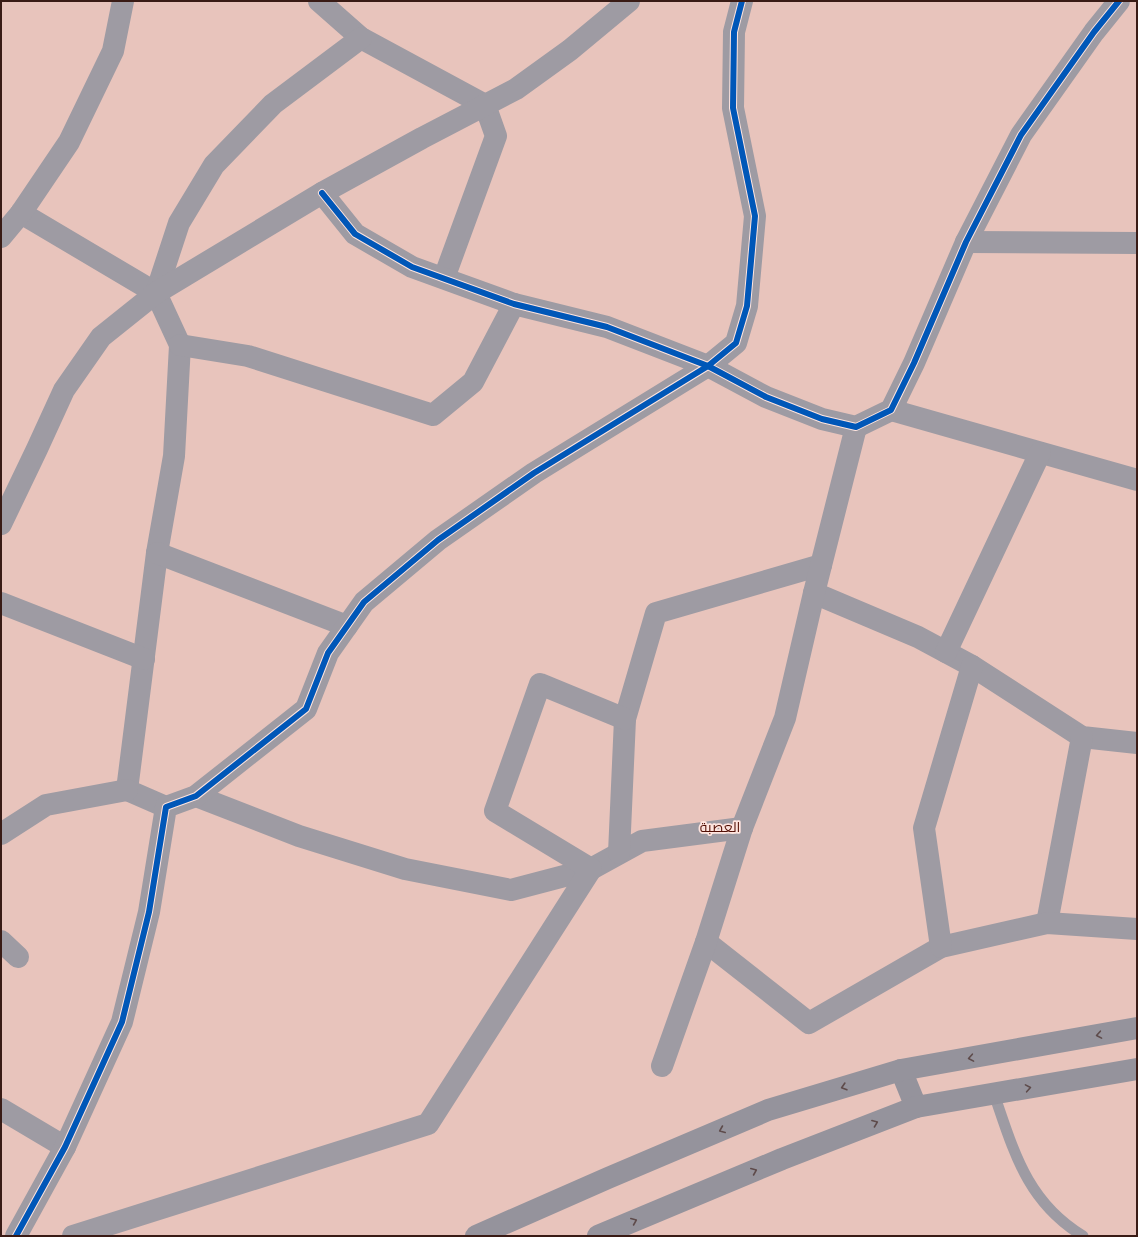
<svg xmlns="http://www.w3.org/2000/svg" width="1138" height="1237" font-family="'Libre Baskerville',Cairo,serif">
  <rect width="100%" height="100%" fill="#e8c4bc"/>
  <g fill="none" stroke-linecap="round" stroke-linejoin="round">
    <path stroke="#9e9ba3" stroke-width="11" d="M994,1094C1014,1152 1027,1202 1083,1236"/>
    <g stroke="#9e9ba3" stroke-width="22">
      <polyline points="319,1 361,38 485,105 496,136 444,278"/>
      <polyline points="322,193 355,234 412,267 514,304 607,327 708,366 766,397 822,419 856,427 891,410 914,363 966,242 1021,135 1094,32 1119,1"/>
      <polyline points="21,213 156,293 180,345 174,456 157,553 127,790 166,807"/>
      <polyline points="1,237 21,213 69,142 113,51 123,1"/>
      <polyline points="966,242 1137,243"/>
      <polyline points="156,293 179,223 214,165 273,104 361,38"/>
      <polyline points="180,345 248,356 433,415 473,382 514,304"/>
      <polyline points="891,410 1137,480"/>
      <polyline points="1,524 37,449 64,390 101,337 156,293 322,193 422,138 516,89 570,50 629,1"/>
      <polyline points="157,553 347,626"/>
      <polyline points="814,593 918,637 972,666 1082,737 1137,743"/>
      <polyline points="1,603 144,659"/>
      <polyline points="946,652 1040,453"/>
      <polyline points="196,796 299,836 405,869 511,890 591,869 642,841 742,828"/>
      <polyline points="1,834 46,805 127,790"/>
      <polyline points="619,853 625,719 656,613 821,565"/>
      <polyline points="1047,923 1082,737"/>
      <polyline points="1,941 18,957"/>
      <polyline points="706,942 809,1023 941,947 1047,923 1137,929"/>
      <polyline points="941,947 924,828 972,666"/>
      <polyline points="662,1066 706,942 742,828 785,718 814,593 856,427"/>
      <polyline points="1,1109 65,1147"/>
      <polyline points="16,1236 65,1147 122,1022 149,912 166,807 196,796 306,709 328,653 364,602 438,540 534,473 708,366 736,343 747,306 755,216 733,108 734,32 742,1"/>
      <polyline points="73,1236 428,1124 591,869 495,811 540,684 625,719"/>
    </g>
    <g stroke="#95939c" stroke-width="22">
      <polyline points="901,1070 916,1107"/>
      <polyline points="476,1236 608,1178 768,1110 901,1070 1137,1028"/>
      <polyline points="598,1236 782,1159 916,1107 1137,1069"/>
    </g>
    <defs>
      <g id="cycleway">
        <polyline points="322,193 355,234 412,267 514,304 607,327 708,366 766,397 822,419 856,427 891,410 914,363 966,242 1021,135 1094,32 1119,1"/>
        <polyline points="16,1236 65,1147 122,1022 149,912 166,807 196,796 306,709 328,653 364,602 438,540 534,473 708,366 736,343 747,306 755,216 733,108 734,32 742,1"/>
      </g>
    </defs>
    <use href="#cycleway" stroke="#ffe5df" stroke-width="8"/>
    <use href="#cycleway" stroke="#0057b8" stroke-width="6"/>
  </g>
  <defs><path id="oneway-chevron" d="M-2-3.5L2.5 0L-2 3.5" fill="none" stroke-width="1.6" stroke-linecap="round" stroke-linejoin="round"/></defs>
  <g stroke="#5e4b4b">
    <use href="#oneway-chevron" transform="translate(1099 1035) rotate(170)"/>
    <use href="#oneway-chevron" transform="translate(971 1058) rotate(170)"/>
    <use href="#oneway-chevron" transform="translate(844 1087) rotate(163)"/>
    <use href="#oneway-chevron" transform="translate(1028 1088) rotate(-10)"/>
    <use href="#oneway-chevron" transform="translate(875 1123) rotate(-21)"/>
    <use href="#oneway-chevron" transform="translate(722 1130) rotate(157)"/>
    <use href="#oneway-chevron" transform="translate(754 1171) rotate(-23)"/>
    <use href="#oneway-chevron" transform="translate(634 1221) rotate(-23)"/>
  </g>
  <g text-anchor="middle" stroke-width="3.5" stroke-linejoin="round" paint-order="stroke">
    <g font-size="14" fill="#510e04" stroke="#ffe5df">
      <text x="720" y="832">العصبة</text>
    </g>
  </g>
  <rect width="1138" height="1237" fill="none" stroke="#391b15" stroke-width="4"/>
</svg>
